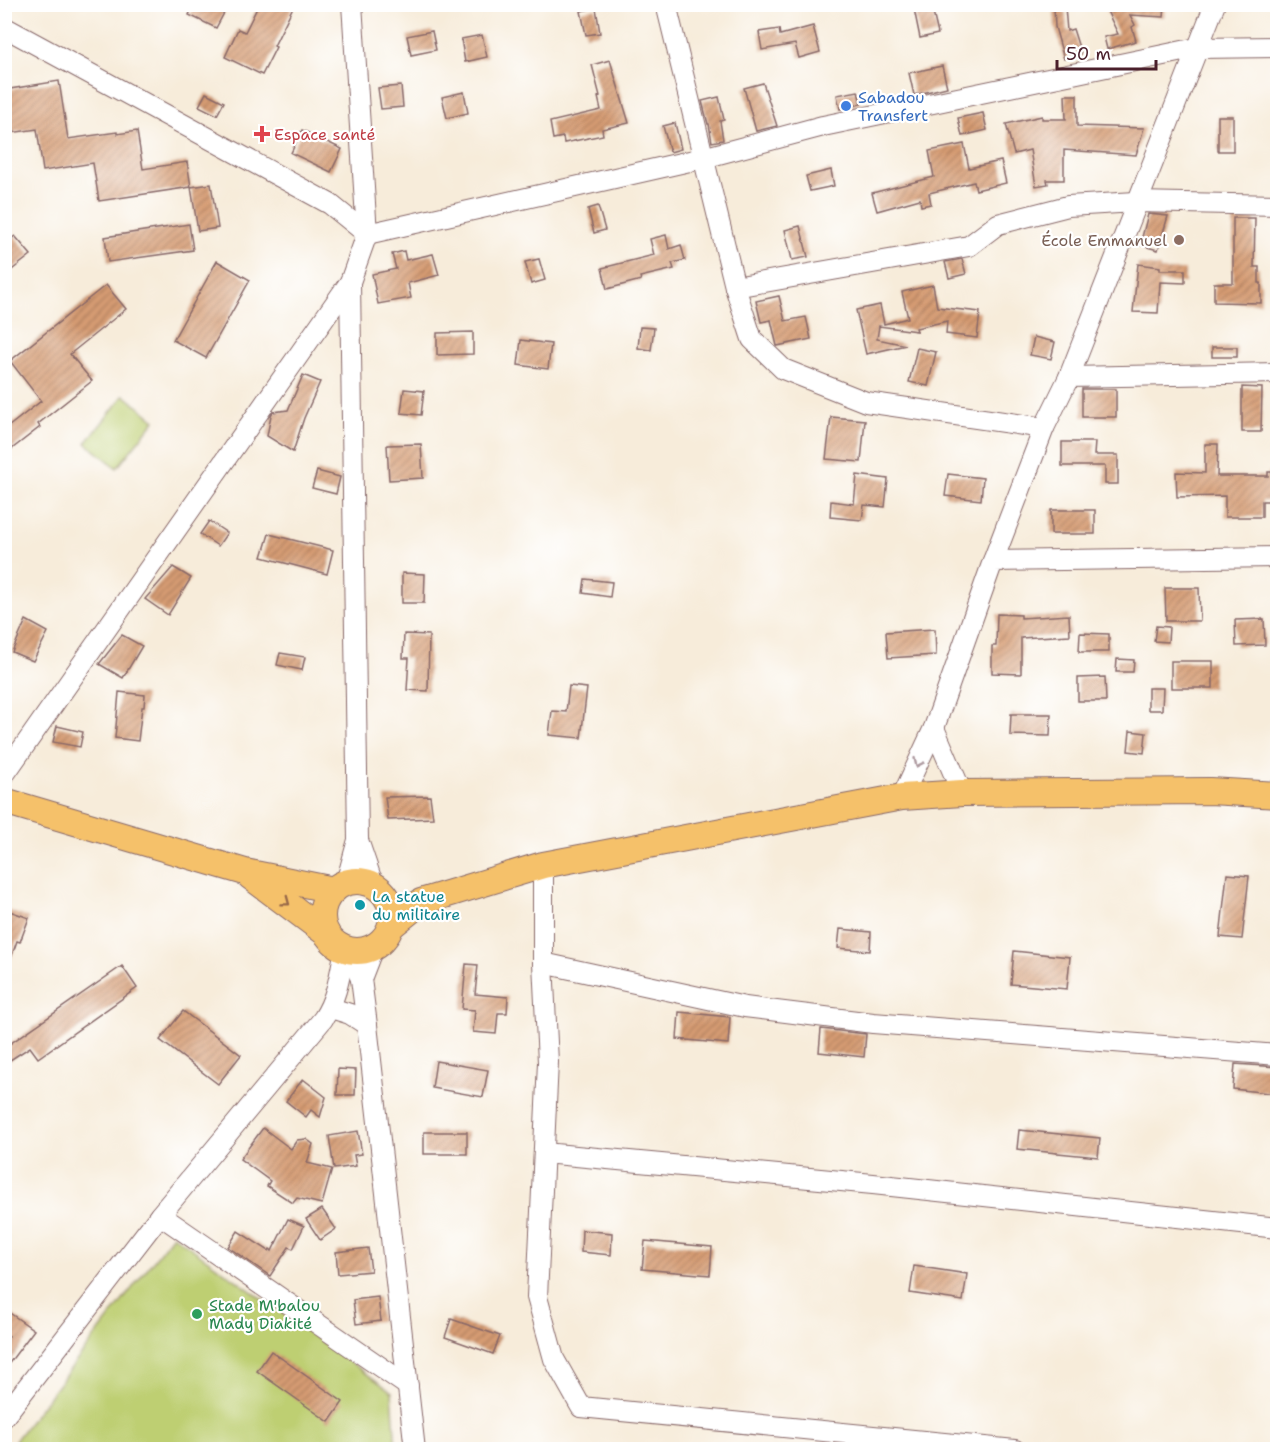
<svg xmlns="http://www.w3.org/2000/svg" width="1282" height="1454" font-family="'Shantell Sans',sans-serif">
  <defs>
    <pattern id="building-hatch" width="6" height="6" patternUnits="userSpaceOnUse" patternTransform="scale(1.5)"><rect width="6" height="6" fill="#d59b72"/><path d="M-1 1l2-2M0 6l6-6M5 7l2-2" fill="none" stroke="#af7e5e"/></pattern>
  </defs>
  <rect width="100%" height="100%" fill="#fff"/>
  <filter id="ink" filterUnits="userSpaceOnUse"><feTurbulence type="fractalNoise" baseFrequency=".0167" numOctaves="2"/><feDisplacementMap in="SourceGraphic" scale="12" xChannelSelector="R" yChannelSelector="G"/><feConvolveMatrix kernelMatrix="1 2 1 2 8 2 1 2 1" color-interpolation-filters="sRGB"/></filter>
  <filter id="wash" filterUnits="userSpaceOnUse"><feTurbulence type="fractalNoise" baseFrequency=".008" numOctaves="4" result="noise"/><feDisplacementMap in="SourceGraphic" scale="24" xChannelSelector="R" yChannelSelector="G"/><feGaussianBlur stdDeviation="1.35" result="paint"/><feColorMatrix in="noise" values="0 0 0 0 0 0 0 0 0 0 0 0 0 0 0 0 0 1.4 0 .05"/><feComposite in="paint" operator="in"/></filter>
  <g filter="url(#wash)">
    <rect width="100%" height="100%" fill="#f7ecda"/>
    <g fill="#becf72" stroke="#84774e" stroke-width="1.5">
      <polygon points="124,395 155,420 117,468 86,443"/>
      <polygon points="173,1235 392,1392 396,1449 8,1450"/>
    </g>
    <g id="blocks">
      <g fill="url(#building-hatch)">
        <polygon points="194,4 212,4 225,11 216,28 189,15"/>
        <polygon points="259,4 287,4 293,7 274,46 276,47 262,75 225,57 238,29 245,32"/>
        <polygon points="913,4 931,4 938,34 920,38"/>
        <polygon points="1121,4 1165,4 1164,17 1130,15 1135,25 1132,27 1136,41 1107,49 1104,37 1118,34 1107,11"/>
        <polygon points="1054,7 1065,7 1067,31 1073,29 1081,54 1064,59 1055,27"/>
        <polygon points="596,8 600,33 586,35 581,11"/>
        <polygon points="813,26 820,52 799,58 795,44 762,50 759,32 779,29 780,35"/>
        <polygon points="432,31 436,50 411,55 407,36"/>
        <polygon points="482,35 487,57 465,62 461,39"/>
        <polygon points="610,60 629,123 602,129 603,135 564,143 563,137 553,139 550,122 601,110 598,97 600,96 592,65"/>
        <polygon points="942,66 947,87 914,95 909,73"/>
        <polygon points="59,81 68,139 117,132 117,134 137,131 143,169 187,162 191,187 99,201 93,163 43,171 37,129 4,134 4,90"/>
        <polygon points="763,83 777,126 756,131 744,88"/>
        <polygon points="401,86 403,107 381,109 378,88"/>
        <polygon points="858,91 861,104 840,109 837,95"/>
        <polygon points="464,92 468,113 447,118 442,97"/>
        <polygon points="206,93 224,102 217,115 199,106"/>
        <polygon points="1065,95 1077,95 1077,126 1144,128 1136,155 1064,150 1064,180 1047,180 1048,184 1036,186 1030,150 1014,154 1006,124 1042,116 1042,119 1066,119"/>
        <polygon points="719,97 724,120 720,121 723,140 712,142 709,124 708,124 702,101"/>
        <polygon points="983,113 987,130 962,136 958,118"/>
        <rect x="1218" y="116" width="15" height="35"/>
        <polygon points="675,123 681,149 670,152 663,126"/>
        <polygon points="302,130 342,149 331,172 291,153"/>
        <polygon points="964,144 969,168 1001,161 1006,183 976,190 974,182 929,193 931,204 921,206 920,199 877,211 872,193 934,177 929,151"/>
        <polygon points="831,170 834,186 810,191 806,176"/>
        <polygon points="211,184 218,228 198,231 191,187"/>
        <polygon points="598,206 605,230 594,233 588,209"/>
        <polygon points="1148,214 1168,216 1158,250 1140,245"/>
        <polygon points="1233,218 1255,218 1254,267 1259,267 1259,283 1261,283 1261,303 1214,302 1214,283 1233,283"/>
        <polygon points="189,224 193,250 108,262 105,237"/>
        <polygon points="800,226 808,257 792,260 785,230"/>
        <polygon points="666,235 669,249 681,245 685,260 672,263 674,269 640,277 641,280 607,289 602,268 654,255 650,239"/>
        <polygon points="15,236 31,255 4,276 4,244"/>
        <polygon points="404,251 406,260 433,254 439,275 408,283 411,298 378,304 372,274 396,269 392,254"/>
        <polygon points="539,259 545,280 531,284 525,262"/>
        <polygon points="962,259 966,274 949,278 945,262"/>
        <polygon points="217,261 250,280 206,358 173,340"/>
        <polygon points="1138,264 1160,267 1160,270 1185,270 1185,283 1160,282 1158,313 1133,312"/>
        <polygon points="106,285 126,309 70,354 92,381 38,424 40,427 4,455 4,430 41,401 10,361"/>
        <polygon points="933,285 937,307 980,312 977,338 946,334 947,321 916,328 917,331 879,326 877,339 906,345 866,354 856,310 880,305 884,324 908,318 902,292"/>
        <polygon points="779,296 785,321 806,317 811,339 777,346 771,320 761,322 756,301"/>
        <polygon points="640,327 654,328 651,350 638,348"/>
        <polygon points="473,332 473,354 437,355 437,333"/>
        <polygon points="1034,337 1055,342 1051,359 1030,355"/>
        <polygon points="521,340 551,344 548,369 518,365"/>
        <rect x="1212" y="347" width="25" height="10"/>
        <polygon points="917,348 936,352 928,386 909,382"/>
        <polygon points="303,375 320,382 304,418 293,452 267,436 271,415 273,412 288,410"/>
        <polygon points="1242,387 1262,388 1261,432 1242,432"/>
        <polygon points="404,389 424,391 421,415 401,413"/>
        <rect x="1082" y="389" width="34" height="28"/>
        <polygon points="831,417 865,420 861,462 826,459"/>
        <polygon points="1062,442 1095,442 1094,455 1118,455 1118,484 1105,484 1105,466 1062,466"/>
        <polygon points="421,444 423,478 389,480 387,445"/>
        <polygon points="1205,444 1218,444 1217,476 1268,476 1268,472 1278,472 1278,501 1262,501 1262,517 1225,517 1225,496 1177,497 1176,472 1205,473"/>
        <polygon points="317,471 340,477 336,494 312,488"/>
        <polygon points="948,474 983,478 981,500 945,496"/>
        <polygon points="857,475 888,479 885,507 864,505 862,520 830,517 831,501 854,504"/>
        <rect x="1051" y="510" width="44" height="24"/>
        <polygon points="209,521 227,533 218,546 200,534"/>
        <polygon points="269,534 333,550 327,574 262,557"/>
        <polygon points="173,567 191,578 168,615 145,599"/>
        <polygon points="402,573 425,574 424,603 402,603"/>
        <polygon points="585,579 612,582 610,597 583,593"/>
        <polygon points="1165,588 1199,588 1200,621 1166,621"/>
        <polygon points="997,614 1021,615 1021,618 1069,615 1070,635 1021,638 1021,674 992,673 992,646 996,646"/>
        <polygon points="1264,619 1265,645 1236,646 1235,620"/>
        <polygon points="26,620 48,632 33,661 12,652"/>
        <polygon points="1156,626 1169,627 1168,642 1154,641"/>
        <polygon points="935,629 936,655 888,658 886,632"/>
        <polygon points="1080,633 1109,634 1109,652 1079,652"/>
        <polygon points="404,634 429,635 428,691 407,690 409,658 403,658"/>
        <polygon points="122,635 142,646 123,678 99,664"/>
        <polygon points="280,653 305,657 302,670 277,665"/>
        <polygon points="1117,659 1134,660 1133,672 1116,672"/>
        <rect x="1171" y="661" width="42" height="27"/>
        <polygon points="1105,677 1106,701 1078,701 1078,678"/>
        <polygon points="569,686 587,688 581,738 549,735 552,711 566,712"/>
        <polygon points="1148,688 1163,688 1162,710 1148,710"/>
        <polygon points="119,692 145,695 144,707 142,707 138,741 115,738"/>
        <polygon points="1011,714 1051,714 1050,736 1010,735"/>
        <polygon points="57,726 83,732 80,747 53,742"/>
        <polygon points="1130,731 1146,733 1144,753 1128,751"/>
        <polygon points="430,796 433,818 388,820 385,797"/>
        <polygon points="1227,874 1249,876 1242,939 1220,937"/>
        <polygon points="4,909 29,918 20,942 17,941 6,972 4,972"/>
        <polygon points="840,929 871,932 870,951 838,948"/>
        <polygon points="1014,951 1070,957 1067,989 1011,984"/>
        <polygon points="466,964 478,965 475,994 508,997 507,1013 498,1013 496,1034 473,1032 475,1010 462,1009"/>
        <polygon points="122,966 137,988 38,1058 30,1047 4,1064 4,1048"/>
        <polygon points="183,1011 241,1055 218,1084 160,1040"/>
        <polygon points="679,1012 730,1017 728,1044 677,1039"/>
        <polygon points="821,1029 866,1034 864,1057 819,1052"/>
        <polygon points="436,1061 488,1070 483,1097 432,1088"/>
        <polygon points="1235,1064 1278,1067 1278,1094 1233,1089"/>
        <polygon points="338,1069 356,1070 355,1095 337,1095"/>
        <polygon points="303,1079 326,1097 320,1117 311,1110 306,1117 286,1101"/>
        <polygon points="263,1128 291,1149 297,1140 306,1139 313,1144 307,1163 332,1169 322,1204 297,1198 293,1203 267,1186 270,1181 240,1159"/>
        <polygon points="1019,1130 1100,1138 1098,1157 1017,1149"/>
        <polygon points="358,1131 362,1154 354,1155 356,1166 334,1169 329,1136"/>
        <rect x="424" y="1132" width="43" height="22"/>
        <polygon points="322,1209 336,1229 320,1240 306,1219"/>
        <polygon points="288,1219 304,1226 293,1249 289,1247 270,1276 228,1247 238,1231 269,1251 270,1249 272,1251"/>
        <polygon points="582,1230 612,1233 611,1255 581,1252"/>
        <polygon points="645,1241 712,1247 710,1275 642,1269"/>
        <polygon points="368,1248 371,1271 338,1274 336,1252"/>
        <polygon points="914,1266 967,1274 963,1301 910,1293"/>
        <polygon points="378,1297 381,1321 356,1324 353,1300"/>
        <polygon points="4,1309 34,1330 4,1370 4,1342 9,1336 4,1333"/>
        <polygon points="451,1319 500,1336 493,1354 445,1337"/>
        <polygon points="271,1351 343,1402 329,1422 257,1371"/>
      </g>
    </g>
  </g>
  <g filter="url(#ink)">
    <use href="#blocks" fill-opacity="0" stroke="#876768" stroke-width="1.5"/>
    <g fill="none" stroke-linecap="round" stroke-linejoin="round">
      <defs>
        <g id="minor">
          <polyline points="352,4 367,234 703,158 823,126 1197,48 1278,47"/>
          <polyline points="666,4 735,287 752,339 783,369 866,402 1044,428"/>
          <polyline points="4,27 330,204 367,234 350,282 358,840 373,884"/>
          <polyline points="735,287 969,246 998,224 1068,206 1136,202 1278,205"/>
          <polyline points="1069,377 1278,373"/>
          <polyline points="993,561 1044,428 1069,377 1215,4"/>
          <polyline points="934,728 962,793"/>
          <polyline points="4,775 350,282"/>
          <polyline points="902,797 934,728 993,561 1278,557"/>
          <polyline points="543,865 543,963 548,1062 537,1297 554,1359 581,1407 1015,1450"/>
          <polyline points="346,883 358,840"/>
          <polyline points="350,951 361,979 367,1025 415,1450"/>
          <polyline points="543,963 745,1007 873,1023 1278,1055"/>
          <polyline points="361,979 373,948"/>
          <polyline points="331,1008 350,1014 367,1025"/>
          <polyline points="544,1153 873,1184 1278,1228"/>
          <polyline points="160,1215 408,1386"/>
          <path d="M4,1417L160,1215L323,1019C337,998 340,974 345,949"/>
        </g>
        <g id="major">
          <polyline points="4,801 245,872 334,890"/>
          <polyline points="250,876 326,933"/>
          <circle cx="357" cy="916" r="35"/>
          <polyline points="391,926 421,902 543,865 902,797 962,793 1210,791 1278,795"/>
        </g>
      </defs>
      <use href="#minor" stroke="#876768" stroke-width="22"/>
      <use href="#major" stroke="#876768" stroke-width="28"/>
      <use href="#minor" stroke="#fff" stroke-width="20"/>
      <use href="#major" stroke="#f5c16b" stroke-width="26"/>
    </g>
    <defs><path id="oneway-chevron" d="M-2-3.5L2.5 0L-2 3.5" fill="none" stroke-width="1.6" stroke-linecap="round" stroke-linejoin="round" transform="scale(1.5)"/></defs>
    <use stroke="#ae9aa0" href="#oneway-chevron" transform="translate(918 763) rotate(115)"/>
    <use stroke="#976848" href="#oneway-chevron" transform="translate(286 902) rotate(37)"/>
  </g>
  <circle fill="#3f7fe0" stroke="#fff" stroke-width="2" cx="846" cy="106" r="6"/>
  <path fill="#e0444e" stroke="#fff" stroke-width="2" d="M259 125h6v6h6v6h-6v6h-6v-6h-6v-6h6z"/>
  <circle fill="#8d6e63" stroke="#fff" stroke-width="2" cx="1179" cy="240" r="6"/>
  <circle fill="#0f9aa8" stroke="#fff" stroke-width="2" cx="360" cy="905" r="6"/>
  <circle fill="#2e9e5b" stroke="#fff" stroke-width="2" cx="197" cy="1314" r="6"/>
  <g text-anchor="middle" stroke-width="4.5" stroke-linejoin="round" paint-order="stroke">
    <g font-size="16" fill="#366cbe" stroke="#fff" text-anchor="start">
      <text x="858" y="103">Sabadou<tspan x="858" dy="18">Transfert</tspan></text>
    </g>
    <g font-size="16" fill="#be3a42" stroke="#fff" text-anchor="start">
      <text x="274" y="140">Espace santé</text>
    </g>
    <g font-size="16" fill="#785e54" stroke="#fff" text-anchor="end">
      <text x="1167" y="246">École Emmanuel</text>
    </g>
    <g font-size="16" fill="#0d838f" stroke="#fff" text-anchor="start">
      <text x="372" y="902">La statue<tspan x="372" dy="18">du militaire</tspan></text>
    </g>
    <g font-size="16" fill="#27864d" stroke="#fff" text-anchor="start">
      <text x="209" y="1311">Stade M'balou<tspan x="209" dy="18">Mady Diakité</tspan></text>
    </g>
  </g>
  <rect width="1282" height="1454" fill="none" stroke="#fff" stroke-width="24"/>
  <path d="M1057 60v9h99v-9" fill="none" stroke="#4a1f2b" stroke-width="3"/>
  <text x="1066" y="60" font-size="18" fill="#4a1f2b" stroke="#ffffff" stroke-width="4.5" paint-order="stroke">50 m</text>
</svg>
